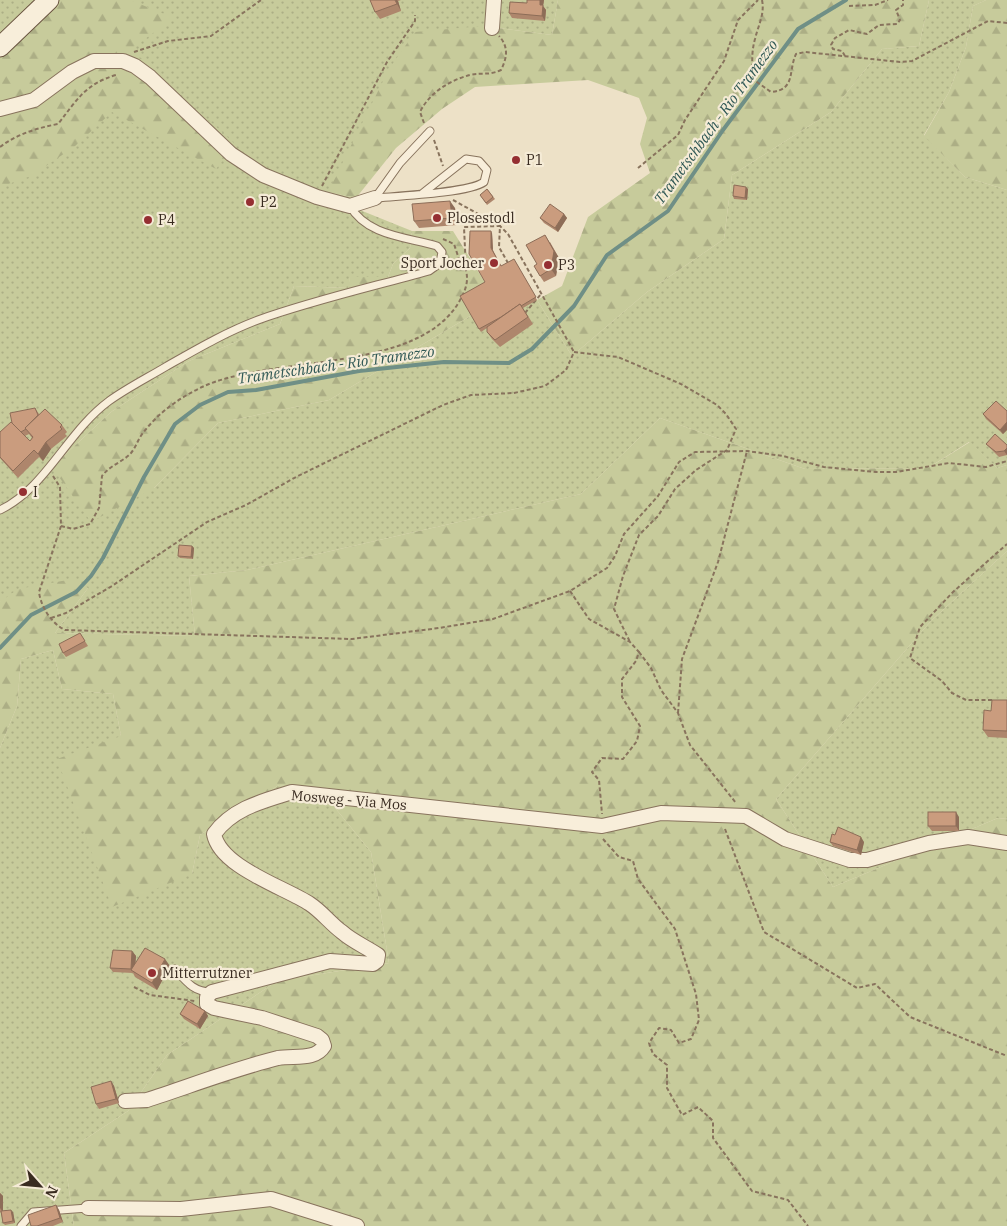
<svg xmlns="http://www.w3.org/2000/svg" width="1007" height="1226" font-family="'IBM Plex Serif',serif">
  <defs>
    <pattern id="grass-dots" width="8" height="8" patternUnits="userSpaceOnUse" patternTransform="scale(1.25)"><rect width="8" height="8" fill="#c7cb9b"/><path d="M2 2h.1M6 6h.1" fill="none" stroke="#acae85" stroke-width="1.8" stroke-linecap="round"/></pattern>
    <pattern id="forest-firs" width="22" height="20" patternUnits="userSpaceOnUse" patternTransform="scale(1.25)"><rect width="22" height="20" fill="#c7cb9b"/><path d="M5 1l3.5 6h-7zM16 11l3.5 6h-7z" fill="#acae85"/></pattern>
  </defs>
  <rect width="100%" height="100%" fill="#ede1c7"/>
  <g fill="url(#grass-dots)">
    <polygon points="0,0 558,0 552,35 483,26 328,192 356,198 350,206 412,231 410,248 393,264 388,277 350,277 349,288 294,286 280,324 189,361 111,412 52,467 154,488 218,423 329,400 472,315 537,300 572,356 647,292 724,239 732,175 831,112 882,49 919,46 929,0 986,0 973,6 966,47 949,92 924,135 965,177 1007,190 1007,465 997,468 969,442 928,468 805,469 660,418 581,494 247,570 189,576 195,636 55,633 88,588 0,602"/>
    <polygon points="1007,551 1007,819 998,818 833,887 776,799 931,621"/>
    <polygon points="53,650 62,689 113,694 121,736 192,874 200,835 279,785 323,793 371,852 389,963 277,981 167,1055 128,1111 64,1153 74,1226 0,1226 0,748 17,706 21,659"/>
  </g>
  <g fill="url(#forest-firs)">
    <polygon points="62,0 130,0 174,18 131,49 235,144 216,169 112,112 74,147 31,176 0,187 0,60"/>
    <polygon points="558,0 929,0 919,46 882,49 831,112 732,175 724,239 647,292 572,356 537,300 562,286 588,217 650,173 640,144 647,118 639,98 588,80 475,87 442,109 396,148 356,198 328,192 389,69 415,32 483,26 552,35"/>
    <polygon points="986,0 1007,0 1007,190 965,177 924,136 949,92 966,47 973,6"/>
    <polygon points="412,231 453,231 486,284 472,315 329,400 218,423 154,488 91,522 52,467 111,412 189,361 280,324 294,286 348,288 350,277 388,277 393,264 410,248"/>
    <polygon points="660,418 805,469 928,468 970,442 997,468 1007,465 1007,551 931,621 776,799 833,887 998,818 1007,819 1007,1226 74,1226 64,1153 128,1111 167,1055 277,981 389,963 371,852 323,793 279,785 200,835 192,874 112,907 57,759 121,736 113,694 62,689 53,650 21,659 17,706 0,748 0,602 18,589 73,579 88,588 55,633 195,636 189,576 247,570 581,494"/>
  </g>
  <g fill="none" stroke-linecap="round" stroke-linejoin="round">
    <polyline stroke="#6f8f86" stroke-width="4" points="0,648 31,615 76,592 91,576 103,558 144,477 175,424 200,405 228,392 256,390 359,371 444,362 509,363 532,349 574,306 607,255 668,211 723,130 798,29 846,0"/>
    <defs>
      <g id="lane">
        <path d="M375,198C398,196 469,193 484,182L487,170L479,161L466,159L423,193"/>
        <polyline points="375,198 400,163 430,131"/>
        <path d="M0,510C46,488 67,432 109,401C127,388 147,378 167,366C197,349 226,332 258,320C314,300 372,287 429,271L440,263L442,252L437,246C407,237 367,236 350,206"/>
        <path d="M175,969C186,981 193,992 211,992"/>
        <polyline points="21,1226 33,1212 88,1208"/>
      </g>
      <g id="street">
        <polyline points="492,28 494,0"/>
        <polyline points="0,109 34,100 72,72 94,61 123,61 135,66 150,77 231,154 263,175 317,197 350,206 375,198"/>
        <path d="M125,1101L147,1100C190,1086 234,1069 278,1058C294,1055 315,1061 324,1046L322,1040L317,1036L262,1018L214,1008L207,1004V997L212,992L330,961L373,964L377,961L378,955C366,947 352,941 342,932C331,924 322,912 310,904C284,887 220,867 214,834C233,808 263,801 292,792L602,826L661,813L746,816L785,839L850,860H867L929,843L968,837L1007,843"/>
        <polyline points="88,1208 181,1209 271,1199 357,1226"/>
      </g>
      <polyline id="secondary" points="0,47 49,0"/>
    </defs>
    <use href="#lane" stroke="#88735d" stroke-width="9"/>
    <use href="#street" stroke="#88735d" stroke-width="16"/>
    <use href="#secondary" stroke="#6a5440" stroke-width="21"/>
    <g stroke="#88735d" stroke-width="2" stroke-dasharray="4 2.5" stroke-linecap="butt">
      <path d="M762,0C765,14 758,26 755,39C751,53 752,66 754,80L771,92C796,90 788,71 796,54L805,52L900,62L912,61L988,21L1007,23"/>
      <polyline points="849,6 875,5 888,0"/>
      <polyline points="134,52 168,41 211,36 261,0"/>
      <polyline points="845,56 842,51 833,49 831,45 835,38 849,30 867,34 879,25 897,24 900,20 896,10 903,5 903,0"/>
      <path d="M424,123L420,112C429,93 450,80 470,75C482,72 488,76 501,70C507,58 509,47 499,36"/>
      <polyline points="434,140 443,166"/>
      <path d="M0,147C17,134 37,128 58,124C77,100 85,84 116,75"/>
      <polyline points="638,168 678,135 685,120 724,61 738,20 758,0"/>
      <polyline points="322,186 387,62 415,21 415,15"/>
      <polyline points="453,200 500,226 508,234 574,352"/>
      <polyline points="443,239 454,244 461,265 466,270 464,227 500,226 499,247 508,263"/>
      <polyline points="525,313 541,294"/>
      <polyline points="574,352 618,357 681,384 717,405 726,414 736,429 727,450 696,470 675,489 658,516 639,535 623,576 614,609 630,642"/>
      <path d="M53,476L60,487L61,526L39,592C41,607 51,623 65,630L352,639L439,628L493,619L570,591L607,568L615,556L624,534L658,496L679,462L695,452L747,451L783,456L824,467L876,472H896L949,463L986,467L1007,461"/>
      <path d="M61,526L73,529L90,524L99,508L102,476C110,465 123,462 131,453C136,447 138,439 143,433C158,413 179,398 202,387C274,354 416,374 459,302C465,291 469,283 466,270"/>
      <polyline points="570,591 589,619 630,642 639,652 636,661 622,679 622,697 640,726 637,741 623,759 602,758 592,772 599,780 602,814"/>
      <polyline points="51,618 66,613 112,586 207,522 246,505 296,477 443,405 471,395 514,393 545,386 566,370 574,352"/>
      <polyline points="639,652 651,668 661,690 678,713 690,745 736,803"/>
      <polyline points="992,700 966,700 952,693 942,681 910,658 920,627 953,592 1007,544"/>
      <polyline points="678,713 682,659 718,562 747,451"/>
      <polyline points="725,829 764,932 857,988 875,984 910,1017 1007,1056"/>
      <polyline points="603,839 619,857 633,861 638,879 675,929 696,994 699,1020 691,1039 679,1043 671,1030 659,1028 649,1043 653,1054 667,1065 667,1088 682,1115 698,1107 713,1121 713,1138 752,1191 788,1200 808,1226"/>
      <polyline points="134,987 150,995 195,1001"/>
    </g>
    <use href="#lane" stroke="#f8eeda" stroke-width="7"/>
    <use href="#street" stroke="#f8eeda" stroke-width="14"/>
    <use href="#secondary" stroke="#f8eeda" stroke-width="19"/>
  </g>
  <g fill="#ae866c" fill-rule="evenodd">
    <polygon points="370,0 401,0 398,1 401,11 380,19 375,12"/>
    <polygon points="544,0 543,6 546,10 545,21 512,18 509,13 527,3"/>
    <polygon points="487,189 495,199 487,205 480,195"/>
    <polygon points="748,189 747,200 734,199 733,196"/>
    <polygon points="455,208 457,225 419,228 414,221"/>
    <polygon points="564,214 567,218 558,232 544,223 540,218"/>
    <polygon points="492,233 493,250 501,266 515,261 537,300 523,308 533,324 500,347 492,339 487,332 487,328 481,332 479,329"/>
    <polygon points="550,242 559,258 556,276 544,282 540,276 537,264"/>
    <path d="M35,408L39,414L62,425L67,432L65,434L67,436L51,449L43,461L39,457L18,478L0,458V432ZM29,434L32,438L30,441L25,436Z"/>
    <polygon points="1007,411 1007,430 1003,434 986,419 983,414"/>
    <polygon points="986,444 1007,445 1007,455 999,457"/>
    <polygon points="192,546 194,548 193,559 180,558 178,556"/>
    <polygon points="83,638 88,646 66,657 63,653"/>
    <polygon points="1007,700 1007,738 988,737 983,730 991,711"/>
    <polygon points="959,817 959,831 932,831 928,826"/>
    <polygon points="830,842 864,842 861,855 833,846"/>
    <polygon points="132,951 136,956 135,963 170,966 157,990 135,977 133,973 113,972 110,968"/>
    <polygon points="205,1011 208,1016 200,1029 184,1019 180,1014"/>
    <polygon points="111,1081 114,1086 119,1103 99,1109 96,1104"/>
    <polygon points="0,1193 3,1196 3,1211 13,1212 15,1223 5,1225 3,1223 1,1212 0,1213"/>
    <polygon points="56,1205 59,1210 63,1222 53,1226 31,1226"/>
  </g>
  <g fill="#8d6d58">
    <polygon points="395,0 397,0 398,1 401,11 397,4"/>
    <polygon points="540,0 544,0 543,6 546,10 545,21 542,16 540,5"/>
    <polygon points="746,187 748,189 747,200 745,198"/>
    <polygon points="450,201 455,208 457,225 452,218"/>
    <polygon points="564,214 567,218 558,232 555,228"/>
    <polygon points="491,231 492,233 493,250 491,248"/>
    <polygon points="545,235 559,258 556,276 551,269"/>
    <polygon points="1007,422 1007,430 1003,434 1000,430"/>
    <polygon points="46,442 51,449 43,461 38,454"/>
    <polygon points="1007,448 1007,455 1004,451"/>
    <polygon points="192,546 194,548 193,559 191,557"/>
    <polygon points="956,812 959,817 959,831 956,826"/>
    <polygon points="861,837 864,842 861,855 857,850"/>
    <polygon points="132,951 136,956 135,973 131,969"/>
    <polygon points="165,959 170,966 157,990 152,983"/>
    <polygon points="205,1011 208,1016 200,1029 197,1024"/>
    <polygon points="111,1081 114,1086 119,1103 116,1099"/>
    <polygon points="0,1193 3,1196 3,1212 0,1208"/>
    <polygon points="56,1205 59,1210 63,1222 60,1218"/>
    <polygon points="11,1210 13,1212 15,1223 13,1221"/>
  </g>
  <g fill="#ca9c7e" stroke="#8d6d58">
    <polygon points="370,0 395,0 397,4 375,12"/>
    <polygon points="527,0 540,0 540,5 543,5 542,16 509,13 510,2 527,3"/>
    <polygon points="734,185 746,187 745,198 733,196"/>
    <polygon points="487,189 493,197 486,203 480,195"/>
    <polygon points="450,201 452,218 414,221 412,204"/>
    <polygon points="550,204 564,214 555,228 540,218"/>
    <polygon points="470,231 491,231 491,248 501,266 514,259 536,297 521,306 520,304 501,317 479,329 460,296 485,282 469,254"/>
    <polygon points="545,235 554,251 551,269 540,276 534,266 537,264 526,245"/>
    <polygon points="520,304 528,317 495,340 487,332 487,327"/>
    <polygon points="996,401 1007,411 1007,422 1000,430 983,414"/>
    <polygon points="35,408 38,415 25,428 26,429 21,432 12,423 10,413"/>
    <polygon points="45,409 62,425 60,427 62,429 46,442 38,454 34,450 13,471 0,457 0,432 11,422 30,441 33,437 25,428"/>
    <polygon points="995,434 1007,445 1007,448 1004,451 996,452 986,444"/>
    <polygon points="179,545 192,546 191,557 178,556"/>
    <polygon points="80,633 85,641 63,653 59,644"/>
    <polygon points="992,700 1007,700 1007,731 983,730 984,710 991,711"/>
    <rect x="928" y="812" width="28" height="14"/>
    <polygon points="838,827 861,837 857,850 830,842 832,834 835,835"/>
    <polygon points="145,948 165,959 152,983 131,970"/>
    <polygon points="113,950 132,951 131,969 110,968"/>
    <polygon points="188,1001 205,1011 197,1024 180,1014"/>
    <polygon points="111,1081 116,1099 96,1104 91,1087"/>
    <polygon points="56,1205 60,1218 37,1226 31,1226 28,1215"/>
    <polygon points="11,1210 13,1221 3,1223 1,1211"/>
  </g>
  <g fill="#952f32" stroke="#f5ebd6" stroke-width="2">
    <circle cx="516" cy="160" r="5"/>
    <circle cx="250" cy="202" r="5"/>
    <circle cx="437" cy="218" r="5"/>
    <circle cx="148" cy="220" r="5"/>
    <circle cx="494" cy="263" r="5"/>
    <circle cx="548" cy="265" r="5"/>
    <circle cx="23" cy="492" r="5"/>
    <circle cx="152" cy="973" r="5"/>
  </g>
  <g text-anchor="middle" stroke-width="4.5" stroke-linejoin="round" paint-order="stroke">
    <g font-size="14" fill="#392b20" stroke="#f5ebd6" text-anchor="start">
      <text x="526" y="165">P1</text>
      <text x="260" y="207">P2</text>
      <text x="447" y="223">Plosestodl</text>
      <text x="158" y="225">P4</text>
      <text x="484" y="268" text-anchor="end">Sport Jocher</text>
      <text x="558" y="270">P3</text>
      <text x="33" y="497">I</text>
      <text x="162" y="978">Mitterrutzner</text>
    </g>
    <g font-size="14" fill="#392b20" stroke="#f5ebd6">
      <text transform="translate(349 800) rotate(5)" y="5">Mosweg - Via Mos</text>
    </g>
    <g font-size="15" font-style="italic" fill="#305855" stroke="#f5ebd6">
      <text transform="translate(716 122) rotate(-54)" y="5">Trametschbach - Rio Tramezzo</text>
      <text transform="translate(336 365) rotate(-8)" y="5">Trametschbach - Rio Tramezzo</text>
    </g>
  </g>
  <g transform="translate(40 1186) rotate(117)" stroke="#f5ebd6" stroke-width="4" paint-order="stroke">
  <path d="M0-4L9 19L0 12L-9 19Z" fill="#392b20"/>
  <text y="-8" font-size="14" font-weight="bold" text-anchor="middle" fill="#392b20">N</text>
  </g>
</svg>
